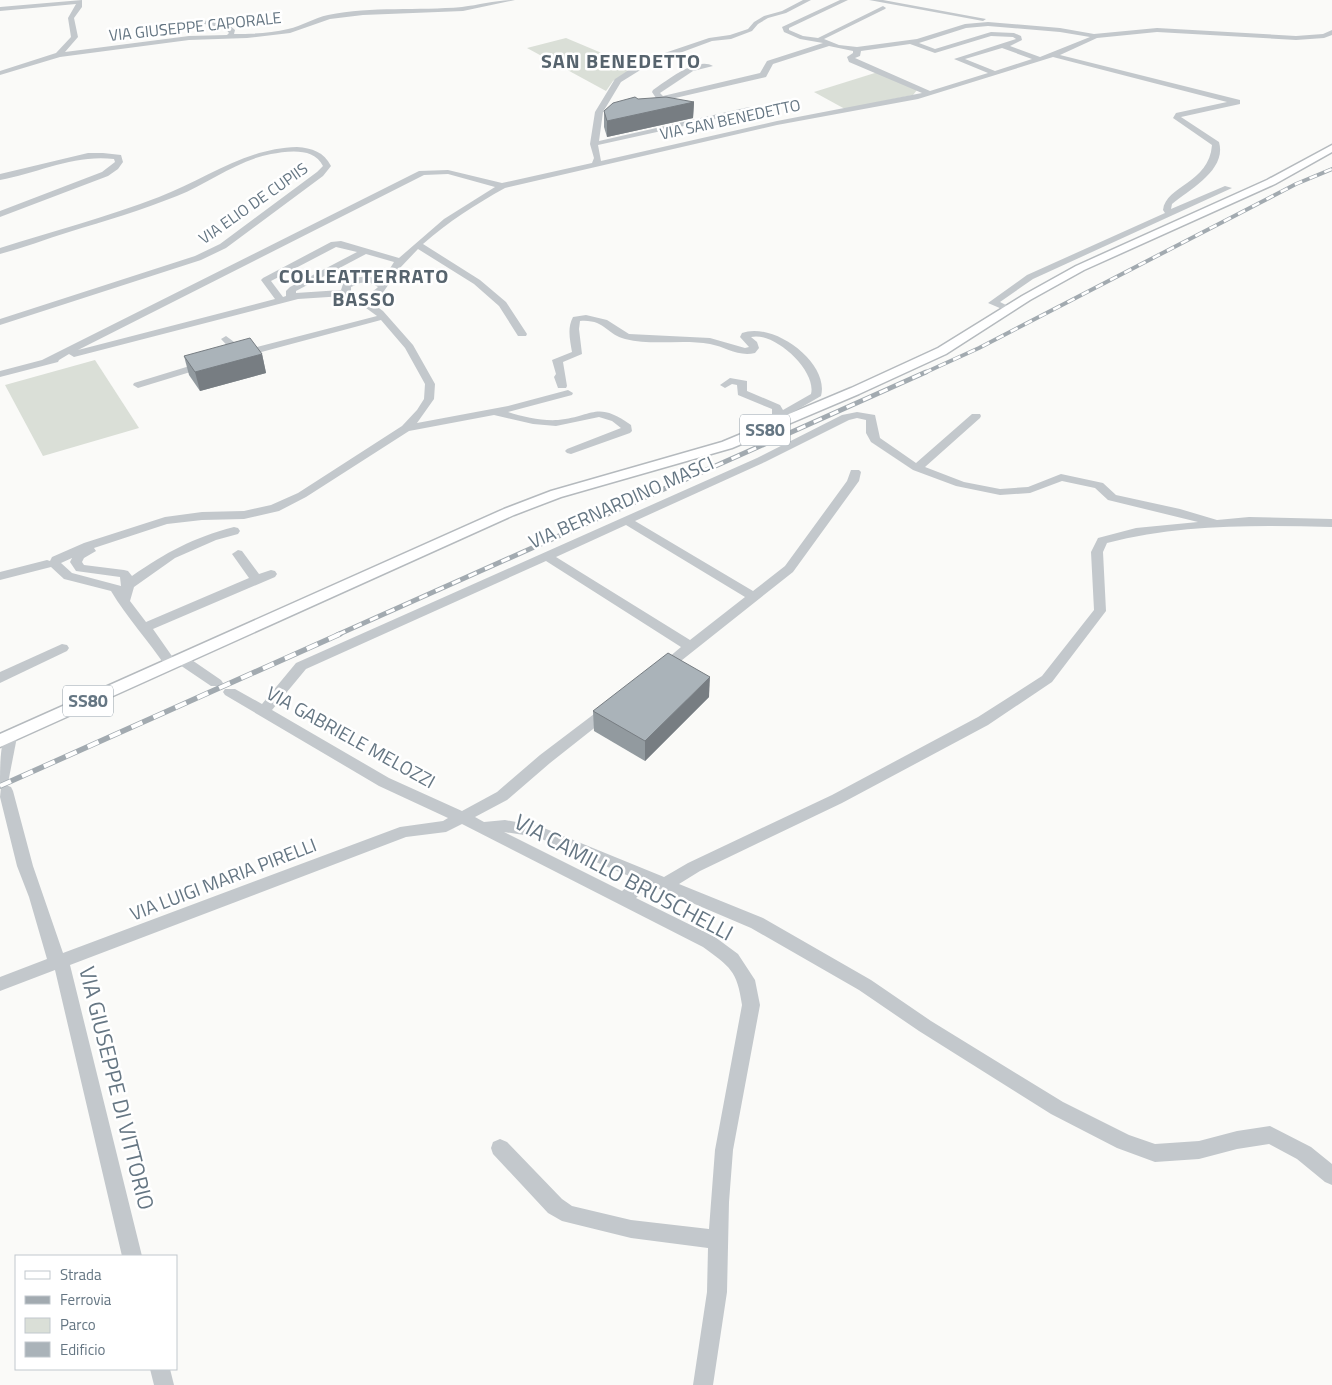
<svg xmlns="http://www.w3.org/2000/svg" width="1332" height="1385" font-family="'Titillium Web',sans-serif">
  <rect width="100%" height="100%" fill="#fafaf8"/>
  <g fill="#dadfd7">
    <polygon points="566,38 635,67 613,81 606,91 527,48"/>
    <polygon points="878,72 917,90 913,95 845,109 814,92"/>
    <polygon points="95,360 139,428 43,456 5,385"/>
  </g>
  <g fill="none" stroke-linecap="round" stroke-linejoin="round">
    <defs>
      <polygon id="major" points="1332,145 1332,152 1275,184 1084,270 1030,300 946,354 859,394 732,448 561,497 514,515 0,747 0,734 504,509 551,491 722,442 851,388 938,348 1022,296 1076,266 1267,180"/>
    </defs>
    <use href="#major" stroke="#b5babe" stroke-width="3"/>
    <g fill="#c3c8cc" fill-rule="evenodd">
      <path d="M82,0V7L74,18L78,37L65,52L189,36L227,35L229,33L225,28L194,22V20L196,19L229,25L235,30L234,34C252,34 271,33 288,29C302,26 314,18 328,15C372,6 418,11 462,7C480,5 497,0 515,0L463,11L363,15L330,19L290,33L247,38L189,40L60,57L0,75V71L56,53L71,37L68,18L76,4L0,11V7Z"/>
      <path d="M803,0H811L786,13L768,18L758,24L752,31L731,39L712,41L650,64L621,82L603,112L599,141L749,107H752V111L598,145L601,161L777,121L922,93L849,62L847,57L853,53V51L829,46L773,64L766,77L649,104L645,102L656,98L652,92L653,90C666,81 697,56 713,66L693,71L660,93L663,96L760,73L767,61L823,43L800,39L784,32L782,27L840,0H848L789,28V30L803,36L818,38L883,6L886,8L885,9L824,39L839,45L857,47L917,39L965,24L988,22L1060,28L1094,34L1157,28L1296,36L1323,34L1332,30V35L1324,38L1296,40L1157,32L1097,38L1060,55L1240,100V104L1181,117L1219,142C1227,170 1190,189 1172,204L1171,209L1225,186L1232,188L1033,279L1000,302L1014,309L1009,312L988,303L1027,275L1165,213L1163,210C1166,185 1209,184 1212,145L1173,118L1176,113L1227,102L1053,57L918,99L777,125L505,188C476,204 448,222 423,244L480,280L506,302L527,334L526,336H518L499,306L474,284L418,249L399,269L382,294L368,300L383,311L413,345L435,384L434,399L417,423L508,406L568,390L573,393L572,395L508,412C524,417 541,421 558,420C593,417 596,400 631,425L632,431L630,433L571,454L567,453L565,451L567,449L621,428L612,421L599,417L556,426L533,424L494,415L409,431L306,497L279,511L244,519L202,520L167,524L94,548L96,551L84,558L82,562L84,565L124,570L128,571L132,576C167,552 192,538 234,527L238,528L240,531L238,534L216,540L175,558L134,587L130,601L146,622L249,578L232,554L238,550L242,551L259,574L271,570L275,571L277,574L275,577L153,629L174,659L176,656H186L221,680L223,683L221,686H211L177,663L176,667H166C149,641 127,618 111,591L64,579L51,567L0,580V572L47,560L50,561L52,557L84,543L165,517L202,512L244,511L271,505L298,493L402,426L417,410L424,399L425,384L405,348L381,320L243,357L237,356L221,339L226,336L245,350L377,316L355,300L344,296L298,299L74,357L69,354L59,360L58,362L0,377V371L42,360L419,171L448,170L502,183L592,163L594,158L590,144L595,112L615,79L644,60L709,38L730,35L748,29L754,22L764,16L782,11ZM988,26L1060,32L1090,37L1040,57L1010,46L1022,40L1021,36L1014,33L991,32L935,49L919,43L966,28ZM991,36L1013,37L1016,39L954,59L988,73L930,91L855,58L860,56L861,51L910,44L935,53ZM1002,48L1032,59L995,71L965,59ZM448,174L495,187L444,219L399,258L341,241L331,242L263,278L261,280L275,299L78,350L424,175ZM336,247L357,252L290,287L286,291V296L283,297L271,281ZM366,254L394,262L382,281C369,274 355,276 343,284L341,290L296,293V291ZM369,282L378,287C370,295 361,296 351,292V287L360,283ZM72,558L70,562L76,571L120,577L121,586L72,573L61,563Z"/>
      <polygon points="869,0 883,0 986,19 983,21"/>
      <path d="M297,147C312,148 324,152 331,166L323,176L226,248L201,260L0,325V319L195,256L220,244L317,172L323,166C314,147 288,151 271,154C238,160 209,183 177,196C142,210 105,221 69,232C46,239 23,248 0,254V248C53,231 107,217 159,197C206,179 246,148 297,147Z"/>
      <path d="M88,153H103L121,155L123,162L118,169L108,176L0,217V211L102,172L115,162L114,159C75,154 38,173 0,180V174Z"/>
      <path d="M586,315L607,320L629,334L710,338L745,348L749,347L740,337L742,333C773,321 830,363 821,396L776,422L777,427L776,429H768L765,421L772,416V409L738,395L737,385L732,384L725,388L720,385L730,378L747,381V391L780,405L783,410L811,394C817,371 774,331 751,337L757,342L759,348L755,353C738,357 726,347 710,344C682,339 653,346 625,339C607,335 605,319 580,321L579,329L582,354L563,362L567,386L566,388H558L554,377L556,374L552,360L572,352C570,340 567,328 573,317Z"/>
      <polygon points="206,361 211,364 210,366 138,388 133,385 134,383"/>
      <path d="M857,412L875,415L880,438L916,463L972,414H980L981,416L980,418L925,467L964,482L1000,489L1028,487L1061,474L1103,483L1116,495L1180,509L1217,520L1249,517L1332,519V527C1257,525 1180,524 1107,543L1103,552L1106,611L1052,682L988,725L842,803L700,871L679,884L763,918L871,980L931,1021L1063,1102L1129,1135L1155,1144L1199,1141L1237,1131L1270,1126L1311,1147L1332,1164V1185L1325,1182L1297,1159L1269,1144L1237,1149L1199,1159L1155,1162L1117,1148L1051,1114L919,1031L859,990L751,928L650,885L636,898L715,937L738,954L755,980L760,1005L733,1150L729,1202L727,1292L713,1385H693L707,1292L708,1248L631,1238L562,1221L548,1213L493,1154L491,1148L493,1142L500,1139L507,1142L562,1199L572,1206L631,1220L709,1229L715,1150L742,1005C737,970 730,967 703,947L462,824L446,832L406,837L70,965L142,1256H122L55,970L0,991V977L47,959L29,897L17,866L0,797L1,787L6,785L11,787L13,791L33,866L63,953L400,827L443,821L448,818L379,786L225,695L223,692L225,689H235L262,704L296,663L757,458L842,415ZM857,418L866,420V433L871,442L913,470L956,486L1000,495L1030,493L1062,481L1095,488L1108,500L1198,522L1136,528L1098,538L1091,552L1094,610L1042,676L978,717L832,795L688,863L664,877L539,826L505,820L484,822L475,817L507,800L550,763L612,714L614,711L612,708H602L540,755L497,792L462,811L389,778L272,710L306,669L546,561L681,647L655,669L657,672H667L793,572L859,481L861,472L859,470H851L847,481L785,566L753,591L635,521L765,462L849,420ZM626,525L745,597L690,640L556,557ZM504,832L537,837L636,879L622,891Z"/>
      <polygon points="62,644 67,645 69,648 67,651 0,683 0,672"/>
      <path d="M10,732L15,733L17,737L8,783L0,784C0,768 0,748 5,733Z"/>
      <polygon points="150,1369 170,1369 174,1385 154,1385"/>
    </g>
    <use href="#major" fill="#fff" fill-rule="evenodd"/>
    <defs>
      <polyline id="rail-far2" points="924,373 979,348 1296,184 1332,169"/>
      <polyline id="rail-far1" points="337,635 926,372"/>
      <polyline id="rail" points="0,786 340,634"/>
    </defs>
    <use href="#rail-far2" stroke="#a2aab0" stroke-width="4"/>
    <use href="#rail-far1" stroke="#a2aab0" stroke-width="5"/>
    <use href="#rail" stroke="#a2aab0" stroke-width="5.5"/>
    <use href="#rail-far2" stroke="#fff" stroke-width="2.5" stroke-dasharray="8" stroke-linecap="butt"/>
    <use href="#rail-far1" stroke="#fff" stroke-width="3" stroke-dasharray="9" stroke-linecap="butt"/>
    <use href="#rail" stroke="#fff" stroke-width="4" stroke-dasharray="12" stroke-linecap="butt"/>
  </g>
  <g fill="#929a9f">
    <polygon points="638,99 694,102 693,118 607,137 604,127 604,111"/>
    <polygon points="262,354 266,373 200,391 189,375 184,356"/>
    <polygon points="709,697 645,761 594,731 593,711"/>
  </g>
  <g fill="#777d82">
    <polygon points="694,102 693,118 607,137 607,121"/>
    <polygon points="262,354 266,373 200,391 195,372"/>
    <polygon points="710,677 709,697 645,761 645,741"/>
  </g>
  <g fill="#aab3b9" stroke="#777d82">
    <polygon points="635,97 638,99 666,97 694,102 607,121 604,111 613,103"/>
    <polygon points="250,338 262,354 195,372 184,356"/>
    <polygon points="668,653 710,677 645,741 593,711"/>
  </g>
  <g text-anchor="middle" stroke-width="5" stroke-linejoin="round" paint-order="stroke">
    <g font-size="16" fill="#657683" stroke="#fff">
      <text transform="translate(195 26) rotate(-6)" y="6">VIA GIUSEPPE CAPORALE</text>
      <text transform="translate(730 119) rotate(-12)" y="6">VIA SAN BENEDETTO</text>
      <text transform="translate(253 203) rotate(-35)" y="6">VIA ELIO DE CUPIIS</text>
    </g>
    <g fill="#fff" stroke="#939fa8" stroke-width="1">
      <rect x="740" y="414.5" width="50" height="31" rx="4"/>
      <rect x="63" y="685.5" width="50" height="31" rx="4"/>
    </g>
    <g font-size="18" font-weight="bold" fill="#657683">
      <text x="765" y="436">SS80</text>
      <text x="88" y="707">SS80</text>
    </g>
    <g font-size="19" fill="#657683" stroke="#fff">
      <text transform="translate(621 502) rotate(-24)" y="7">VIA BERNARDINO MASCI</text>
      <text transform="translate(351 737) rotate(29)" y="7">VIA GABRIELE MELOZZI</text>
      <text transform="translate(223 879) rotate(-21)" y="7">VIA LUIGI MARIA PIRELLI</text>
    </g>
    <g font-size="20" font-weight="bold" letter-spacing="1" fill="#57646e" stroke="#fff">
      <text x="621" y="68">SAN BENEDETTO</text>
      <text x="364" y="283">COLLEATTERRATO<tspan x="364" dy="23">BASSO</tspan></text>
    </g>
    <g font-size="22" fill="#657683" stroke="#fff">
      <text transform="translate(624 877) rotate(28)" y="8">VIA CAMILLO BRUSCHELLI</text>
      <text transform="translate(117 1088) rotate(76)" y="8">VIA GIUSEPPE DI VITTORIO</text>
    </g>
  </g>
  <rect x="15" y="1255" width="162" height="115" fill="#ffffff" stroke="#c1c8cd"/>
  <rect x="25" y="1271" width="25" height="8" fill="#ffffff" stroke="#c1c8cd"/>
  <text x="60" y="1280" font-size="15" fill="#657683">Strada</text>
  <rect x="25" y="1296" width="25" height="8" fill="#a2aab0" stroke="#c1c8cd"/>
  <text x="60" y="1305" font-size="15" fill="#657683">Ferrovia</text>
  <rect x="25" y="1318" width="25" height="15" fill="#dadfd7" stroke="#c1c8cd"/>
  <text x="60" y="1330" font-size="15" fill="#657683">Parco</text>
  <rect x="25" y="1342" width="25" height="15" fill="#aab3b9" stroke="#c1c8cd"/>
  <text x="60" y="1355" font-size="15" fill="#657683">Edificio</text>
</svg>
